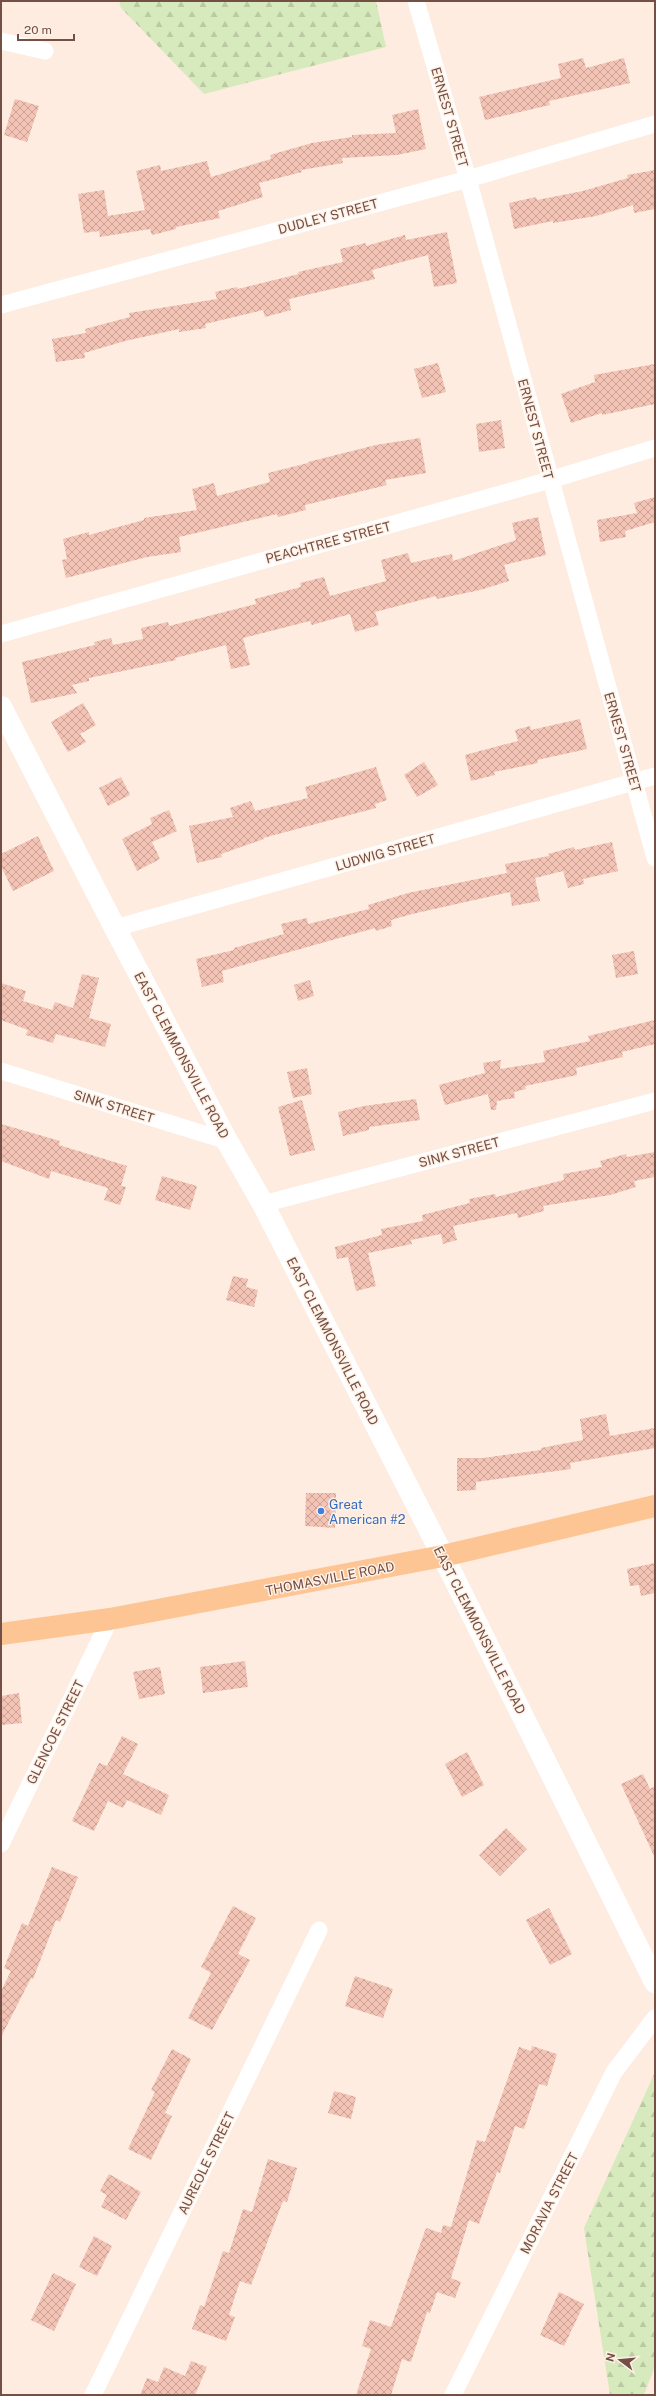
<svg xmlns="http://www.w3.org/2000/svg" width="656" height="2396" font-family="'Public Sans',sans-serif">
  <defs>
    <pattern id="forest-firs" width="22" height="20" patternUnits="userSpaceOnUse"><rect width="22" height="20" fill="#d7eabd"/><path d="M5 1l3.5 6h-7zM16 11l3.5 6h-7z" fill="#bccaa4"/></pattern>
    <pattern id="building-cross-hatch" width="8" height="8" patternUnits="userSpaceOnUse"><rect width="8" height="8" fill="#f3c4b5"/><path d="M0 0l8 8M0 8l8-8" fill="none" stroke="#c9a295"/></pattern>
  </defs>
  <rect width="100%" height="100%" fill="#fdecdf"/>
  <g fill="url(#forest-firs)">
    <polygon points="119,1 376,1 386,47 204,94 121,8"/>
    <polygon points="655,2072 655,2366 644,2395 610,2395 584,2228"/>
  </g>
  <g fill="url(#building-cross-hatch)">
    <polygon points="583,58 586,68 624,58 630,83 549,101 550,105 485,120 479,97 561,78 558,64"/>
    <polygon points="15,99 39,106 27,142 4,135"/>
    <polygon points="418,109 426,149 397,155 342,158 343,163 301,170 302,172 259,183 263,197 218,211 220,218 176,227 176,229 152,235 150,229 100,237 99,231 84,233 78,194 104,190 108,216 145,210 136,171 160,165 161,171 207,161 211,177 271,159 270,155 312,143 352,137 352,135 396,133 392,115"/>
    <polygon points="655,170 655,209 634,213 633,205 596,216 553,223 553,221 514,229 509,203 536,197 537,200 583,191 628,178 627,175"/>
    <polygon points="447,232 457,283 434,287 428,255 372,270 375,279 289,299 291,310 265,317 263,310 205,324 206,328 179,332 179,329 125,341 84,353 85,358 56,362 52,339 86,333 85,329 130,317 129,313 217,299 215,292 237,287 238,289 299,274 298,272 343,262 340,249 366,243 366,246 405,235 406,240"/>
    <polygon points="438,363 446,392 422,398 414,369"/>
    <polygon points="655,364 655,404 602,415 602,413 571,423 561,394 595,382 594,375"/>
    <polygon points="501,420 505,448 479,452 476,424"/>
    <polygon points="420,438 426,473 385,480 387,485 305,505 306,510 278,517 277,514 179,537 181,552 147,557 66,578 62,560 67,559 63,539 89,532 89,535 144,520 144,518 197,510 192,489 214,483 217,496 270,482 268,473 308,463 308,462 376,445"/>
    <polygon points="655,497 655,522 625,531 626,537 600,542 597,520 637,513 634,503"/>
    <polygon points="538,517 546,555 504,565 509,581 480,590 437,599 436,596 375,612 379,625 355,632 350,614 312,625 310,621 243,638 250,665 231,669 226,645 175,658 176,660 89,678 89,681 72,685 77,693 31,703 22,662 95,645 94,642 111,638 113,645 143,639 141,628 168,622 169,626 256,604 255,599 301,587 300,583 324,577 330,596 386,581 381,560 408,553 411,563 452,554 453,561 516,540 512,523"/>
    <polygon points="83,703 96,725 80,734 86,742 68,752 51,722"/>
    <polygon points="580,719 587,749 537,760 538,763 494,772 495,775 471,781 465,755 518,741 515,730 530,726 531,730"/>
    <polygon points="424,762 438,785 417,797 404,775"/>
    <polygon points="376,767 387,800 375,804 376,808 263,838 264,839 221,854 222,857 197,863 189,826 233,817 230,808 251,801 255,811 308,798 305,787"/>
    <polygon points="121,777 130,795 108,806 99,788"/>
    <polygon points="169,810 177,831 152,842 160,859 137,871 122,839 152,824 150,818"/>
    <polygon points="38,836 54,871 13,891 1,866 1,854"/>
    <polygon points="612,842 618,871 583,879 584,884 568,888 563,871 535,878 540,901 512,906 510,892 412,914 391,920 392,926 376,931 375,928 222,971 224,982 202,987 196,959 234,950 234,948 284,934 281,924 307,918 308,924 369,909 368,905 408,893 507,873 505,864 549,856 548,854 574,847 575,850"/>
    <polygon points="634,951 638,974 616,978 612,955"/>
    <polygon points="82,974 99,978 89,1018 111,1024 105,1047 56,1034 53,1043 26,1035 28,1030 1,1020 1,983 26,991 23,1001 52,1010 55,1002 73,1008"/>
    <polygon points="310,980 314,996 298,1001 294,985"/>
    <polygon points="655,1020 655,1044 622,1052 623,1057 576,1068 577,1075 525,1086 526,1089 514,1092 515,1098 497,1101 496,1110 491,1110 488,1094 445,1105 439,1085 485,1073 483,1063 501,1060 500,1069 545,1062 543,1051 590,1041 588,1036"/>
    <polygon points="307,1068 312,1094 293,1098 287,1072"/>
    <polygon points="416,1099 420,1120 369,1127 369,1130 343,1136 338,1112 364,1106"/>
    <polygon points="302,1100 315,1150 290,1156 278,1107"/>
    <polygon points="1,1124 60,1141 59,1145 127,1166 121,1186 126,1187 120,1205 104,1200 108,1188 51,1171 49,1179 1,1161"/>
    <polygon points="655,1152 655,1177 634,1181 636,1187 610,1195 543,1206 544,1211 518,1218 517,1213 453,1226 457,1240 443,1244 441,1234 411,1240 412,1244 368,1253 376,1286 356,1291 348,1257 337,1259 335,1247 382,1235 381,1229 423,1221 422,1215 470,1203 469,1199 495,1194 496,1197 564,1180 563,1174 602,1167 600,1161 626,1154 627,1157"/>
    <polygon points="162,1176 197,1186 190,1210 155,1200"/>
    <polygon points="233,1276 248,1279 246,1287 258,1290 254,1307 226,1300"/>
    <polygon points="606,1414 610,1436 655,1428 655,1448 570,1463 571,1469 476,1482 476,1490 457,1491 457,1458 483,1458 541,1450 541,1448 583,1440 580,1419"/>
    <polygon points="306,1493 336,1493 335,1528 305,1526"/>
    <polygon points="655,1563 655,1593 641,1596 639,1585 630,1586 627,1569"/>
    <polygon points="245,1661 248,1687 203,1693 200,1667"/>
    <polygon points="160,1667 165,1694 139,1699 133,1672"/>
    <polygon points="19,1693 22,1723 1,1725 1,1696"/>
    <polygon points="122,1736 138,1744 123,1774 169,1795 161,1815 127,1800 123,1808 108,1801 94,1831 72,1821 99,1763 107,1766"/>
    <polygon points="467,1752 484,1785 462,1797 445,1764"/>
    <polygon points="643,1774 650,1789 655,1786 655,1858 621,1784"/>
    <polygon points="506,1828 527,1849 500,1876 479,1855"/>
    <polygon points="52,1867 78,1877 60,1922 56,1920 33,1979 31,1978 1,2037 1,1991 11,1971 4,1968 22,1923 28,1926"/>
    <polygon points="233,1906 256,1918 238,1954 250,1960 212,2030 188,2018 211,1973 201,1967"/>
    <polygon points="549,1908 572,1954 550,1965 526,1920"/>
    <polygon points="355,1976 393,1989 383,2018 345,2006"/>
    <polygon points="532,2046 557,2054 547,2086 539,2084 524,2129 515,2126 500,2173 497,2172 479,2224 469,2220 451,2278 461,2282 455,2298 437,2292 430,2313 427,2312 411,2362 402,2359 391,2395 356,2395 371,2349 362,2346 370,2320 391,2327 426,2228 441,2233 443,2225 451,2227 477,2140 485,2142 519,2047 531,2051"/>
    <polygon points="172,2049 191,2059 165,2113 172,2116 151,2160 128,2149 155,2092 151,2090"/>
    <polygon points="334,2091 356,2097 351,2119 328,2113"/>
    <polygon points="268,2159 297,2168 287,2202 283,2201 251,2285 240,2281 229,2315 235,2317 226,2341 192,2329 200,2305 204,2307 223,2251 229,2253 243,2209 252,2212"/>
    <polygon points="109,2174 141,2192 126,2220 101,2207 107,2195 100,2191"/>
    <polygon points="94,2236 112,2246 97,2276 79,2267"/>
    <polygon points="53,2273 76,2284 54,2331 31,2320"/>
    <polygon points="559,2292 584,2304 564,2346 540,2335"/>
    <polygon points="191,2361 207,2367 195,2395 140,2395 147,2378 158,2382 164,2367 185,2376"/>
  </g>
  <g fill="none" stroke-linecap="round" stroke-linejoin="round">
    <g stroke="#fff" stroke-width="17">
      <polyline points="416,1 468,179 655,858"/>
      <polyline points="1,41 45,51"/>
      <polyline points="1,305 468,179 655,124"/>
      <polyline points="1,634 550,480 655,448"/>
      <polyline points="115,928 655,776"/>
      <polyline points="1,1071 227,1141"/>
      <polyline points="263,1204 655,1101"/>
      <polyline points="1,1844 110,1619"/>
      <polyline points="93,2395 319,1930"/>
      <polyline points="453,2395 614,2072 655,2018"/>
    </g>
    <polyline stroke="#fff" stroke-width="22" points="1,707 115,928 227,1141 263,1204 443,1556 655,1982"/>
    <polyline stroke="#fec594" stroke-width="22" points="1,1634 110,1619 443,1556 655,1506"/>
  </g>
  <circle fill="#3f7fe0" stroke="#fff1e5" stroke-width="1.5" cx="321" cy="1511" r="4"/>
  <g text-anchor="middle" stroke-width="3" stroke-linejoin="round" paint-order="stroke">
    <g font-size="13" fill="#734f46" stroke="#fff1e5">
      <text transform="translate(450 117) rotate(74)" y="5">ERNEST STREET</text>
      <text transform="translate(328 216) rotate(-15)" y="5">DUDLEY STREET</text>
      <text transform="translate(536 429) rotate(75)" y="5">ERNEST STREET</text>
      <text transform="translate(328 542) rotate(-15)" y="5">PEACHTREE STREET</text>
      <text transform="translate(623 742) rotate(74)" y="5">ERNEST STREET</text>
      <text transform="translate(385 852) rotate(-16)" y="5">LUDWIG STREET</text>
      <text transform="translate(182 1055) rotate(62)" y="5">EAST CLEMMONSVILLE ROAD</text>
      <text transform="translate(114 1106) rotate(17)" y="5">SINK STREET</text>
      <text transform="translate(459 1152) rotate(-15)" y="5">SINK STREET</text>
      <text transform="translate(333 1341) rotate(63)" y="5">EAST CLEMMONSVILLE ROAD</text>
      <text transform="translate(330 1578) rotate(-11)" y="5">THOMASVILLE ROAD</text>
      <text transform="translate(480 1630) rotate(63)" y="5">EAST CLEMMONSVILLE ROAD</text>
      <text transform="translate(55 1732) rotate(-64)" y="5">GLENCOE STREET</text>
      <text transform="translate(206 2163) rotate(-64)" y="5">AUREOLE STREET</text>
      <text transform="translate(549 2203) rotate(-63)" y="5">MORAVIA STREET</text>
    </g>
    <g font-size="13" fill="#366cbe" stroke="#fff1e5" text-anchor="start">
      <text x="329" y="1509">Great<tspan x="329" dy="15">American #2</tspan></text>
    </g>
  </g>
  <rect width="656" height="2396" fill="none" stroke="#734f46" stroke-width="4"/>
  <g transform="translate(620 2360) rotate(286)" stroke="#fff1e5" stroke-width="3" paint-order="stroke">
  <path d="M0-3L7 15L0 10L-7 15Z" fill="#734f46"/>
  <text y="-6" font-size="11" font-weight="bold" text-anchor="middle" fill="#734f46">N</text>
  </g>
  <path d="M18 34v6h56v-6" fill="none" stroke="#734f46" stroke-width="2"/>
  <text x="24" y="34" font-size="12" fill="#734f46" stroke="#fff1e5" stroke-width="3" paint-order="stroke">20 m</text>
</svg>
